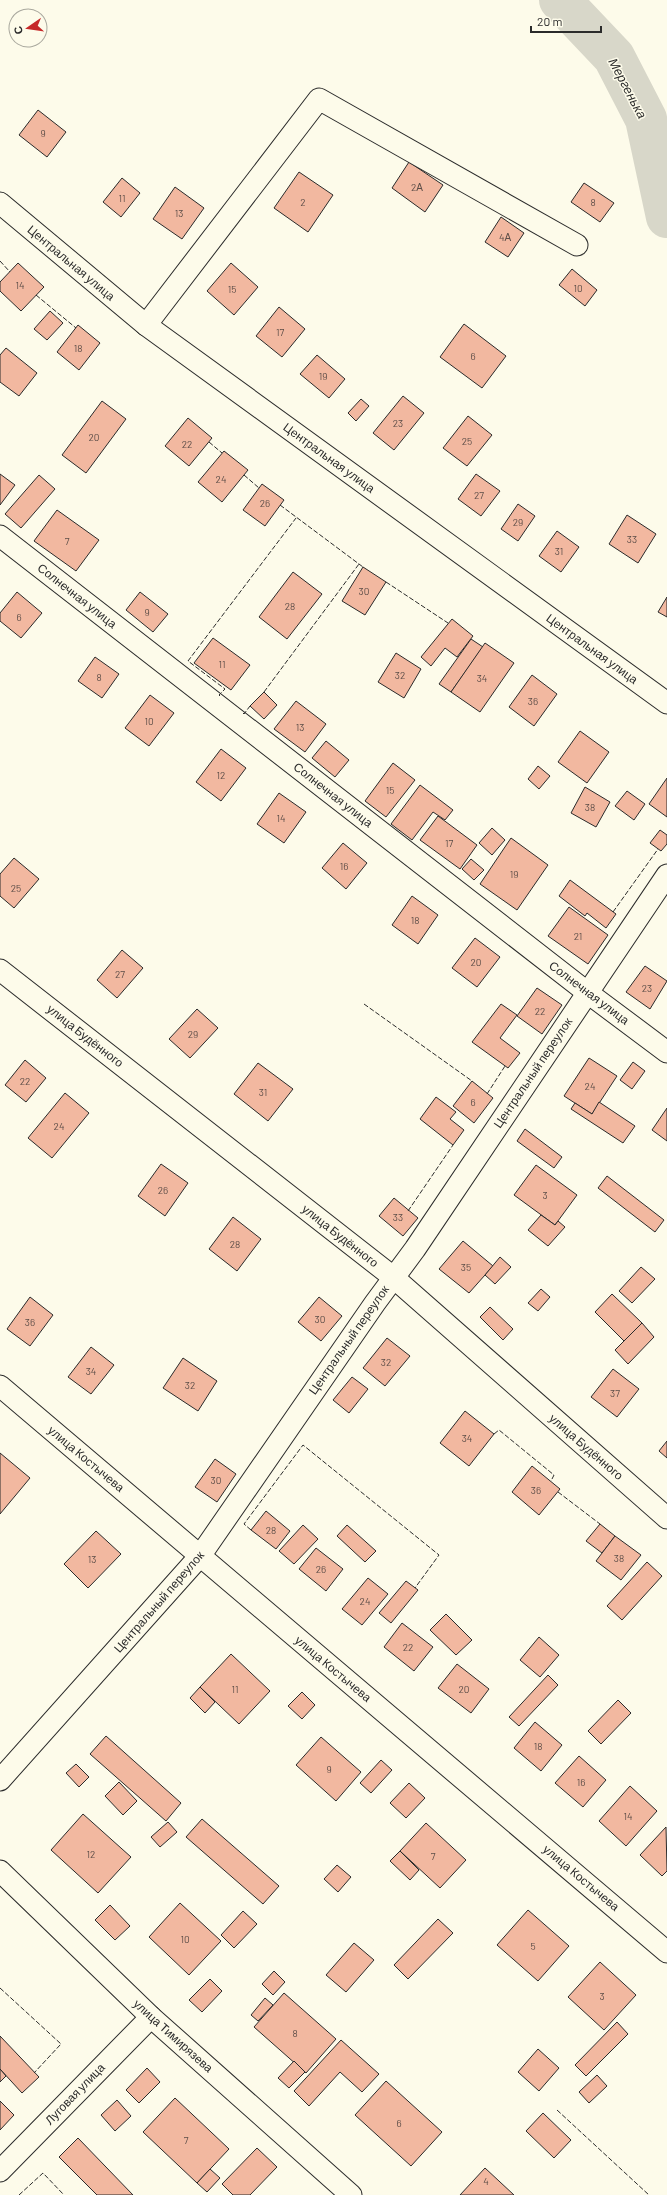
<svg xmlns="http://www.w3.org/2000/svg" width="667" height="2195" font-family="Barlow,sans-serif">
  <rect width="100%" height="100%" fill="#fdfbea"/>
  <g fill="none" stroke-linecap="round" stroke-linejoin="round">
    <polyline stroke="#d8d7c9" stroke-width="42" points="560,0 614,57 646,119 667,217"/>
  </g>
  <g fill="#f2b8a0" stroke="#2b2b2b">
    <polygon points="38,110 66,132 47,157 19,135"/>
    <polygon points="409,162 443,185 425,212 392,188"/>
    <polygon points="299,172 333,195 308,232 274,208"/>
    <polygon points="122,178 140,193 121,217 103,202"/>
    <polygon points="584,183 614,203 600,222 571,202"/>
    <polygon points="175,187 204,208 182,239 153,219"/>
    <polygon points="501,217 524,233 508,257 485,242"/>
    <polygon points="18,263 44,287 21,311 0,291 0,282"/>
    <polygon points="231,263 258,287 234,315 207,291"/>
    <polygon points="572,269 597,290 585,306 559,285"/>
    <polygon points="279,307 305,329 282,357 256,336"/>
    <polygon points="50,311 63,323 47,340 34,329"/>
    <polygon points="464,324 506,356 482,388 440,357"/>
    <polygon points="78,325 100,343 79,370 57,352"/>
    <polygon points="6,348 37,373 19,396 0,382 0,355"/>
    <polygon points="317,355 345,379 329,398 300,374"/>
    <polygon points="403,396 424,413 394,450 373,433"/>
    <polygon points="361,399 369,406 356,421 348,413"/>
    <polygon points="102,401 126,419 86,473 62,455"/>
    <polygon points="468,416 492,435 467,466 443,448"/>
    <polygon points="188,418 212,438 189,466 165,446"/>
    <polygon points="224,451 248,470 222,502 198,482"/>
    <polygon points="0,474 15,485 0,505"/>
    <polygon points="476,474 500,491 481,516 458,499"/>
    <polygon points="39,475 55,489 21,528 5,514"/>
    <polygon points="262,484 284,500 265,526 243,510"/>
    <polygon points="518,504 535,516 518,541 501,529"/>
    <polygon points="57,510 99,540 76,571 34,541"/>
    <polygon points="627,515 656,534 638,563 609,544"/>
    <polygon points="557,531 579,547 561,572 539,556"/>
    <polygon points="363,567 386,582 365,615 342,601"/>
    <polygon points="293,572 322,594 287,639 259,617"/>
    <polygon points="17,592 42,613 21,638 0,621 0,613"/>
    <polygon points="140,592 168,614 153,632 126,610"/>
    <polygon points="667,597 667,617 658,612"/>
    <polygon points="452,619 473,636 457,657 445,648 431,666 421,657"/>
    <polygon points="213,638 250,665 231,690 194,663"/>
    <polygon points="471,639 483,647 451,692 439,684"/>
    <polygon points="485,643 514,663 480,712 451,692"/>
    <polygon points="396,653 421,669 404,698 378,682"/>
    <polygon points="95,657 119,674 102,698 78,681"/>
    <polygon points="532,675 557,694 534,726 509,707"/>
    <polygon points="264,692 277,705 264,719 250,706"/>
    <polygon points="150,695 174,713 149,746 125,728"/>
    <polygon points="296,701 326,724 305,752 274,729"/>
    <polygon points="580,731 609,752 587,783 558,762"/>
    <polygon points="326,741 349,760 335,777 312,758"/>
    <polygon points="221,749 246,768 221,801 196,782"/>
    <polygon points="393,763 415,780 386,817 365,801"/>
    <polygon points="538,766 550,776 539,789 528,779"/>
    <polygon points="667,778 667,817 649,804"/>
    <polygon points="420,785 453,810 445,820 433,812 412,840 391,824"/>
    <polygon points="585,787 610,802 596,827 571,813"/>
    <polygon points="627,791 645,804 634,820 615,806"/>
    <polygon points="279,793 306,812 284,843 257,824"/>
    <polygon points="438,816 477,845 460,869 420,840"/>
    <polygon points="492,828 505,840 492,855 479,843"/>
    <polygon points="660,830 667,835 667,844 661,851 650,843"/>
    <polygon points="511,838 548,865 517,910 480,884"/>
    <polygon points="343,843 367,863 346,889 322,868"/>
    <polygon points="14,858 39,879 14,908 0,896 0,874"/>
    <polygon points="471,859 484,870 474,880 462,869"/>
    <polygon points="570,880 616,914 606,928 587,913 585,916 559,896"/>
    <polygon points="412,896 438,915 418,944 392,925"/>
    <polygon points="569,907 608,935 588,964 548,936"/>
    <polygon points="475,938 500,957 477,987 452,968"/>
    <polygon points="122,950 143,968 117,998 97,980"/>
    <polygon points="645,966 667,981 650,1009 626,992"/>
    <polygon points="537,988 562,1005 542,1034 517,1016"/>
    <polygon points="501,1004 517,1015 500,1038 520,1053 508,1068 472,1042"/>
    <polygon points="197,1009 218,1028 190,1058 169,1039"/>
    <polygon points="589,1058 617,1076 592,1114 564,1096"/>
    <polygon points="25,1060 46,1078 26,1102 5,1085"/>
    <polygon points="633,1062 645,1071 632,1089 620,1080"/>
    <polygon points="258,1063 293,1089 268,1121 234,1094"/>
    <polygon points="472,1081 493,1098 474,1123 453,1106"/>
    <polygon points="65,1093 89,1113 52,1158 28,1138"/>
    <polygon points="436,1097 456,1112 450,1119 464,1130 453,1145 420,1119"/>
    <polygon points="599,1102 635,1126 623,1143 571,1109 575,1103 592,1114"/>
    <polygon points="667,1108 667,1141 652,1130"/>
    <polygon points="525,1129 562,1157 554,1168 517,1141"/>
    <polygon points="161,1164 188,1183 165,1216 138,1196"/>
    <polygon points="536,1165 577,1195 555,1225 514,1195"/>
    <polygon points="607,1176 664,1220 655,1232 598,1188"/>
    <polygon points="394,1198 418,1218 403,1236 379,1216"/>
    <polygon points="541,1215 555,1225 558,1221 565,1227 548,1246 528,1230"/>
    <polygon points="233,1217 261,1239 237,1271 209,1249"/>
    <polygon points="463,1241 493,1266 469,1293 439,1269"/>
    <polygon points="500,1257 511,1267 495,1284 485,1275"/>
    <polygon points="641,1267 655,1279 632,1303 619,1291"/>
    <polygon points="541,1289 550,1297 538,1311 528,1303"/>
    <polygon points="612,1294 642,1323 624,1341 595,1312"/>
    <polygon points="30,1297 53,1315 30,1346 7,1329"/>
    <polygon points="319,1297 342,1316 321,1341 298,1322"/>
    <polygon points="490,1307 513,1329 503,1340 480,1317"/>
    <polygon points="642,1323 654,1337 628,1364 615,1350"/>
    <polygon points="387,1338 410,1356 385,1386 363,1368"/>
    <polygon points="91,1347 114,1365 91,1394 68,1377"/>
    <polygon points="183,1358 217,1381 198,1411 163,1388"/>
    <polygon points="613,1369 639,1389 617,1417 591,1397"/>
    <polygon points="352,1377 368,1389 349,1413 333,1400"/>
    <polygon points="465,1411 494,1434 469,1466 440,1443"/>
    <polygon points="667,1441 667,1458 659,1451"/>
    <polygon points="0,1453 30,1478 0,1514"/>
    <polygon points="215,1459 236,1474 217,1502 195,1487"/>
    <polygon points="532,1466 560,1489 539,1515 512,1492"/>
    <polygon points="266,1511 290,1531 276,1549 251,1530"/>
    <polygon points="600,1524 615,1536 602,1553 586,1541"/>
    <polygon points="303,1525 318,1539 294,1564 279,1551"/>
    <polygon points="347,1525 376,1551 365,1562 337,1536"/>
    <polygon points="96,1531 121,1554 88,1588 64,1564"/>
    <polygon points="615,1536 641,1555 621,1580 596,1561"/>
    <polygon points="316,1548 343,1569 326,1591 299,1569"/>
    <polygon points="647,1562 662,1576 622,1620 607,1606"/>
    <polygon points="368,1578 388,1594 362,1625 342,1609"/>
    <polygon points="406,1581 418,1590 391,1623 379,1613"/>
    <polygon points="446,1614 472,1640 456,1655 430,1630"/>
    <polygon points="402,1623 433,1647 414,1671 384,1647"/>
    <polygon points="539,1637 559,1655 540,1677 520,1660"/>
    <polygon points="231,1654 270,1691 239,1724 200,1687"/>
    <polygon points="457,1664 489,1689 471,1713 438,1688"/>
    <polygon points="548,1675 558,1685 519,1726 509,1717"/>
    <polygon points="200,1687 215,1702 205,1713 190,1698"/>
    <polygon points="302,1692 315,1705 302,1719 288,1706"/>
    <polygon points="618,1700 631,1713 601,1744 588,1731"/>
    <polygon points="535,1722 562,1745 541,1771 514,1748"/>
    <polygon points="106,1736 181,1803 166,1821 90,1754"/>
    <polygon points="321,1737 361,1772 336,1801 296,1765"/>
    <polygon points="579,1756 606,1780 583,1807 555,1783"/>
    <polygon points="381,1760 392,1770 371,1793 360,1783"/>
    <polygon points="76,1764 89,1777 79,1787 66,1773"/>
    <polygon points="119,1782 137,1801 123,1815 105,1796"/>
    <polygon points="409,1783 425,1798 406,1818 390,1803"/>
    <polygon points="630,1786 657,1811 626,1846 599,1821"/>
    <polygon points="83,1814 131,1857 98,1893 51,1850"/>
    <polygon points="202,1819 279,1886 263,1904 186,1837"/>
    <polygon points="168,1822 177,1832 160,1847 151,1837"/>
    <polygon points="426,1823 466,1860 440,1888 400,1851"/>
    <polygon points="666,1827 667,1871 662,1876 640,1855"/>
    <polygon points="400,1851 419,1870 410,1880 390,1861"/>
    <polygon points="337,1865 351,1877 338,1892 324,1879"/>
    <polygon points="180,1903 221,1941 189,1975 149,1937"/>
    <polygon points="110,1905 130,1926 115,1940 95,1920"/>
    <polygon points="528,1910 569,1946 538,1981 497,1945"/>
    <polygon points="243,1911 257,1924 234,1948 221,1935"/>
    <polygon points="438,1919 453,1933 408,1979 394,1965"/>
    <polygon points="354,1943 374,1960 346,1992 326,1975"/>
    <polygon points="600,1962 636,1995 604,2030 568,1997"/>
    <polygon points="274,1971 285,1982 273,1995 262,1984"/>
    <polygon points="210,1979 222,1991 202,2012 189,2000"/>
    <polygon points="284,1993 336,2039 306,2073 254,2027"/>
    <polygon points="265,1998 273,2005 258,2021 251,2015"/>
    <polygon points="617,2022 628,2034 586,2076 575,2065"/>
    <polygon points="0,2036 39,2077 22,2093 0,2069"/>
    <polygon points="341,2040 379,2074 362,2092 340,2072 309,2106 294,2091"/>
    <polygon points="538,2049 559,2068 539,2091 518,2072"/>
    <polygon points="294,2061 305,2072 289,2088 278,2078"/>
    <polygon points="147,2068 160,2082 139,2103 126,2090"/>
    <polygon points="0,2069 6,2076 0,2082"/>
    <polygon points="597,2075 607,2086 589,2103 579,2092"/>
    <polygon points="386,2081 442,2132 411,2166 355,2115"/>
    <polygon points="175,2098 229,2149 197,2183 143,2132"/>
    <polygon points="117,2100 131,2116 115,2131 101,2115"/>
    <polygon points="0,2101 14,2115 0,2130"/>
    <polygon points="543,2113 571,2140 554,2158 526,2131"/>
    <polygon points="78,2138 133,2195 97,2195 59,2157"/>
    <polygon points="257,2148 277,2167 250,2195 233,2195 222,2184"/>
    <polygon points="485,2168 514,2195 460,2195"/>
    <polygon points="210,2169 220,2178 207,2192 197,2183"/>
  </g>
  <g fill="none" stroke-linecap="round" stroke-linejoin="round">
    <defs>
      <g id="minor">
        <polyline points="0,203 146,325 667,703"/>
        <polyline points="146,325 319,99 577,245"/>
        <polyline points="0,536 588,993 667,1052"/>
        <polyline points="0,970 393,1277 667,1518"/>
        <polyline points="0,1386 667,1952"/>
        <polyline points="0,1780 200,1556 375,1303 415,1249 667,875"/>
        <polyline points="0,1871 151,2017 351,2195"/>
        <polyline points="0,2171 151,2017"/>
      </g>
    </defs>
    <use href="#minor" stroke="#2b2b2b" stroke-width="23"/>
    <use href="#minor" stroke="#fdfbea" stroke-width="21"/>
    <g stroke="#2b2b2b" stroke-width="1" stroke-dasharray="5 2" stroke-linecap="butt">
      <polyline points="0,261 10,272"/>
      <polyline points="36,295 76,328"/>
      <polyline points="209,442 222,453"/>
      <polyline points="244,475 259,488"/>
      <polyline points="280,505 363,567"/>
      <polyline points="386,582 448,623"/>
      <polyline points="264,692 359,564"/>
      <polyline points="220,696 219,695 225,689 188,661 296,518"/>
      <polyline points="243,713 244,714 250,706"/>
      <polyline points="613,912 658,849"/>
      <polyline points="364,1004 472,1081"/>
      <polyline points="487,1094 505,1066"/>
      <polyline points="408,1211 453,1145"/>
      <polyline points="494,1434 499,1430 554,1475 551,1481"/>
      <polyline points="558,1492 600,1524"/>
      <polyline points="251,1530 244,1524 303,1445 439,1555 415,1588"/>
      <polyline points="0,1988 61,2044 34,2073"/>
      <polyline points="557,2110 649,2195"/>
      <polyline points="19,2195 43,2173 64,2195"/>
    </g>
  </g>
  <g text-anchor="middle" stroke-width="3" stroke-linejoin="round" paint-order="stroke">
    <g font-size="10" fill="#5d4e48">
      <text x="43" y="137">9</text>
      <text x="417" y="191">2А</text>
      <text x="122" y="202">11</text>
      <text x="303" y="206">2</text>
      <text x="593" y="206">8</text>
      <text x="179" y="217">13</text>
      <text x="505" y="241">4А</text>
      <text x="20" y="289">14</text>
      <text x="578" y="292">10</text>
      <text x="232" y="293">15</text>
      <text x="280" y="336">17</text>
      <text x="78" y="352">18</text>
      <text x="473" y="360">6</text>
      <text x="323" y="380">19</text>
      <text x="398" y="427">23</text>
      <text x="94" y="441">20</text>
      <text x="467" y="445">25</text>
      <text x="187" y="448">22</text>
      <text x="221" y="483">24</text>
      <text x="479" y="499">27</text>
      <text x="265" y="507">26</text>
      <text x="518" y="526">29</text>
      <text x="632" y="543">33</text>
      <text x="67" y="545">7</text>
      <text x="559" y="555">31</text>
      <text x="364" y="595">30</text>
      <text x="290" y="610">28</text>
      <text x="147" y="616">9</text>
      <text x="19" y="621">6</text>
      <text x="222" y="668">11</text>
      <text x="400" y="679">32</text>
      <text x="99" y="681">8</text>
      <text x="482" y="682">34</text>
      <text x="533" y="705">36</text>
      <text x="149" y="725">10</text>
      <text x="300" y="731">13</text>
      <text x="221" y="779">12</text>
      <text x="390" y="794">15</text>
      <text x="590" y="811">38</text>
      <text x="281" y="822">14</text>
      <text x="449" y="847">17</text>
      <text x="344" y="870">16</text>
      <text x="514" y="878">19</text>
      <text x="16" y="892">25</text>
      <text x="415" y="924">18</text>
      <text x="578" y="940">21</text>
      <text x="476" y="966">20</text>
      <text x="120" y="978">27</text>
      <text x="647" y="992">23</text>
      <text x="540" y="1015">22</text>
      <text x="193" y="1038">29</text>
      <text x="25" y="1085">22</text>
      <text x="590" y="1090">24</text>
      <text x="263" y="1096">31</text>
      <text x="473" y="1106">6</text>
      <text x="59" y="1130">24</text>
      <text x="163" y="1194">26</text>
      <text x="545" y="1199">3</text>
      <text x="398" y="1221">33</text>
      <text x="235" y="1248">28</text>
      <text x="466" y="1271">35</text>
      <text x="320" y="1323">30</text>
      <text x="30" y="1326">36</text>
      <text x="386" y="1366">32</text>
      <text x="91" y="1375">34</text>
      <text x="190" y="1389">32</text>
      <text x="615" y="1397">37</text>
      <text x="467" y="1442">34</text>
      <text x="216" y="1484">30</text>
      <text x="536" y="1494">36</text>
      <text x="271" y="1534">28</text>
      <text x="619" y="1562">38</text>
      <text x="92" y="1563">13</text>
      <text x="321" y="1573">26</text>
      <text x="365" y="1605">24</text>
      <text x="408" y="1651">22</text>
      <text x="235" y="1693">11</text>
      <text x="464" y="1693">20</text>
      <text x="538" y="1750">18</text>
      <text x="329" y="1773">9</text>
      <text x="581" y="1786">16</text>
      <text x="628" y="1820">14</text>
      <text x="91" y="1858">12</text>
      <text x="433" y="1860">7</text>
      <text x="185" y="1943">10</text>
      <text x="533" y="1950">5</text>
      <text x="602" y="2000">3</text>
      <text x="295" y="2037">8</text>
      <text x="399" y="2127">6</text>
      <text x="186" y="2144">7</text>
      <text x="486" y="2185">4</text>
    </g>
    <g font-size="12" fill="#2b2b2b" stroke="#fdfbea">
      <text transform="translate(71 263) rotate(40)" y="4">Центральная улица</text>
      <text transform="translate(329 458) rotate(36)" y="4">Центральная улица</text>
      <text transform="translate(77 596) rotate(38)" y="4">Солнечная улица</text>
      <text transform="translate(592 649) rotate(36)" y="4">Центральная улица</text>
      <text transform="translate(333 795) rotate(38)" y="4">Солнечная улица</text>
      <text transform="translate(589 993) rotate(37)" y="4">Солнечная улица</text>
      <text transform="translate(85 1036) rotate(38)" y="4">улица Будённого</text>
      <text transform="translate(533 1073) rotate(-56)" y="4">Центральный переулок</text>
      <text transform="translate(340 1236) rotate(38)" y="4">улица Будённого</text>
      <text transform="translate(349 1340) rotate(-55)" y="4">Центральный переулок</text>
      <text transform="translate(586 1447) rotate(41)" y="4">улица Будённого</text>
      <text transform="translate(86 1459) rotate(40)" y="4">улица Костычева</text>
      <text transform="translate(159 1602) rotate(-49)" y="4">Центральный переулок</text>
      <text transform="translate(333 1669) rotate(40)" y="4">улица Костычева</text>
      <text transform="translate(581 1878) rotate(40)" y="4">улица Костычева</text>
      <text transform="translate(173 2036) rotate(42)" y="4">улица Тимирязева</text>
      <text transform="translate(75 2094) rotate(-46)" y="4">Луговая улица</text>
    </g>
    <g font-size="13" font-style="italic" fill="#2b2b2b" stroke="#fdfbea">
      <text transform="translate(628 88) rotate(62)" y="5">Мергенька</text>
    </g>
  </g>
  <g transform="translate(28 28) rotate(257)"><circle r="19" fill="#fdfbea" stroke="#a9a89e"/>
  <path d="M0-3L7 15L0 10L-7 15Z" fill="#c62828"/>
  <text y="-6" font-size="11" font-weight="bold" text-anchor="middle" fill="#2b2b2b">С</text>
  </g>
  <path d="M531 26v6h70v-6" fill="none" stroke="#2b2b2b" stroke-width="2"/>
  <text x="537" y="26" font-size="12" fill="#2b2b2b" stroke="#fdfbea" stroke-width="3" paint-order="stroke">20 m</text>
</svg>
